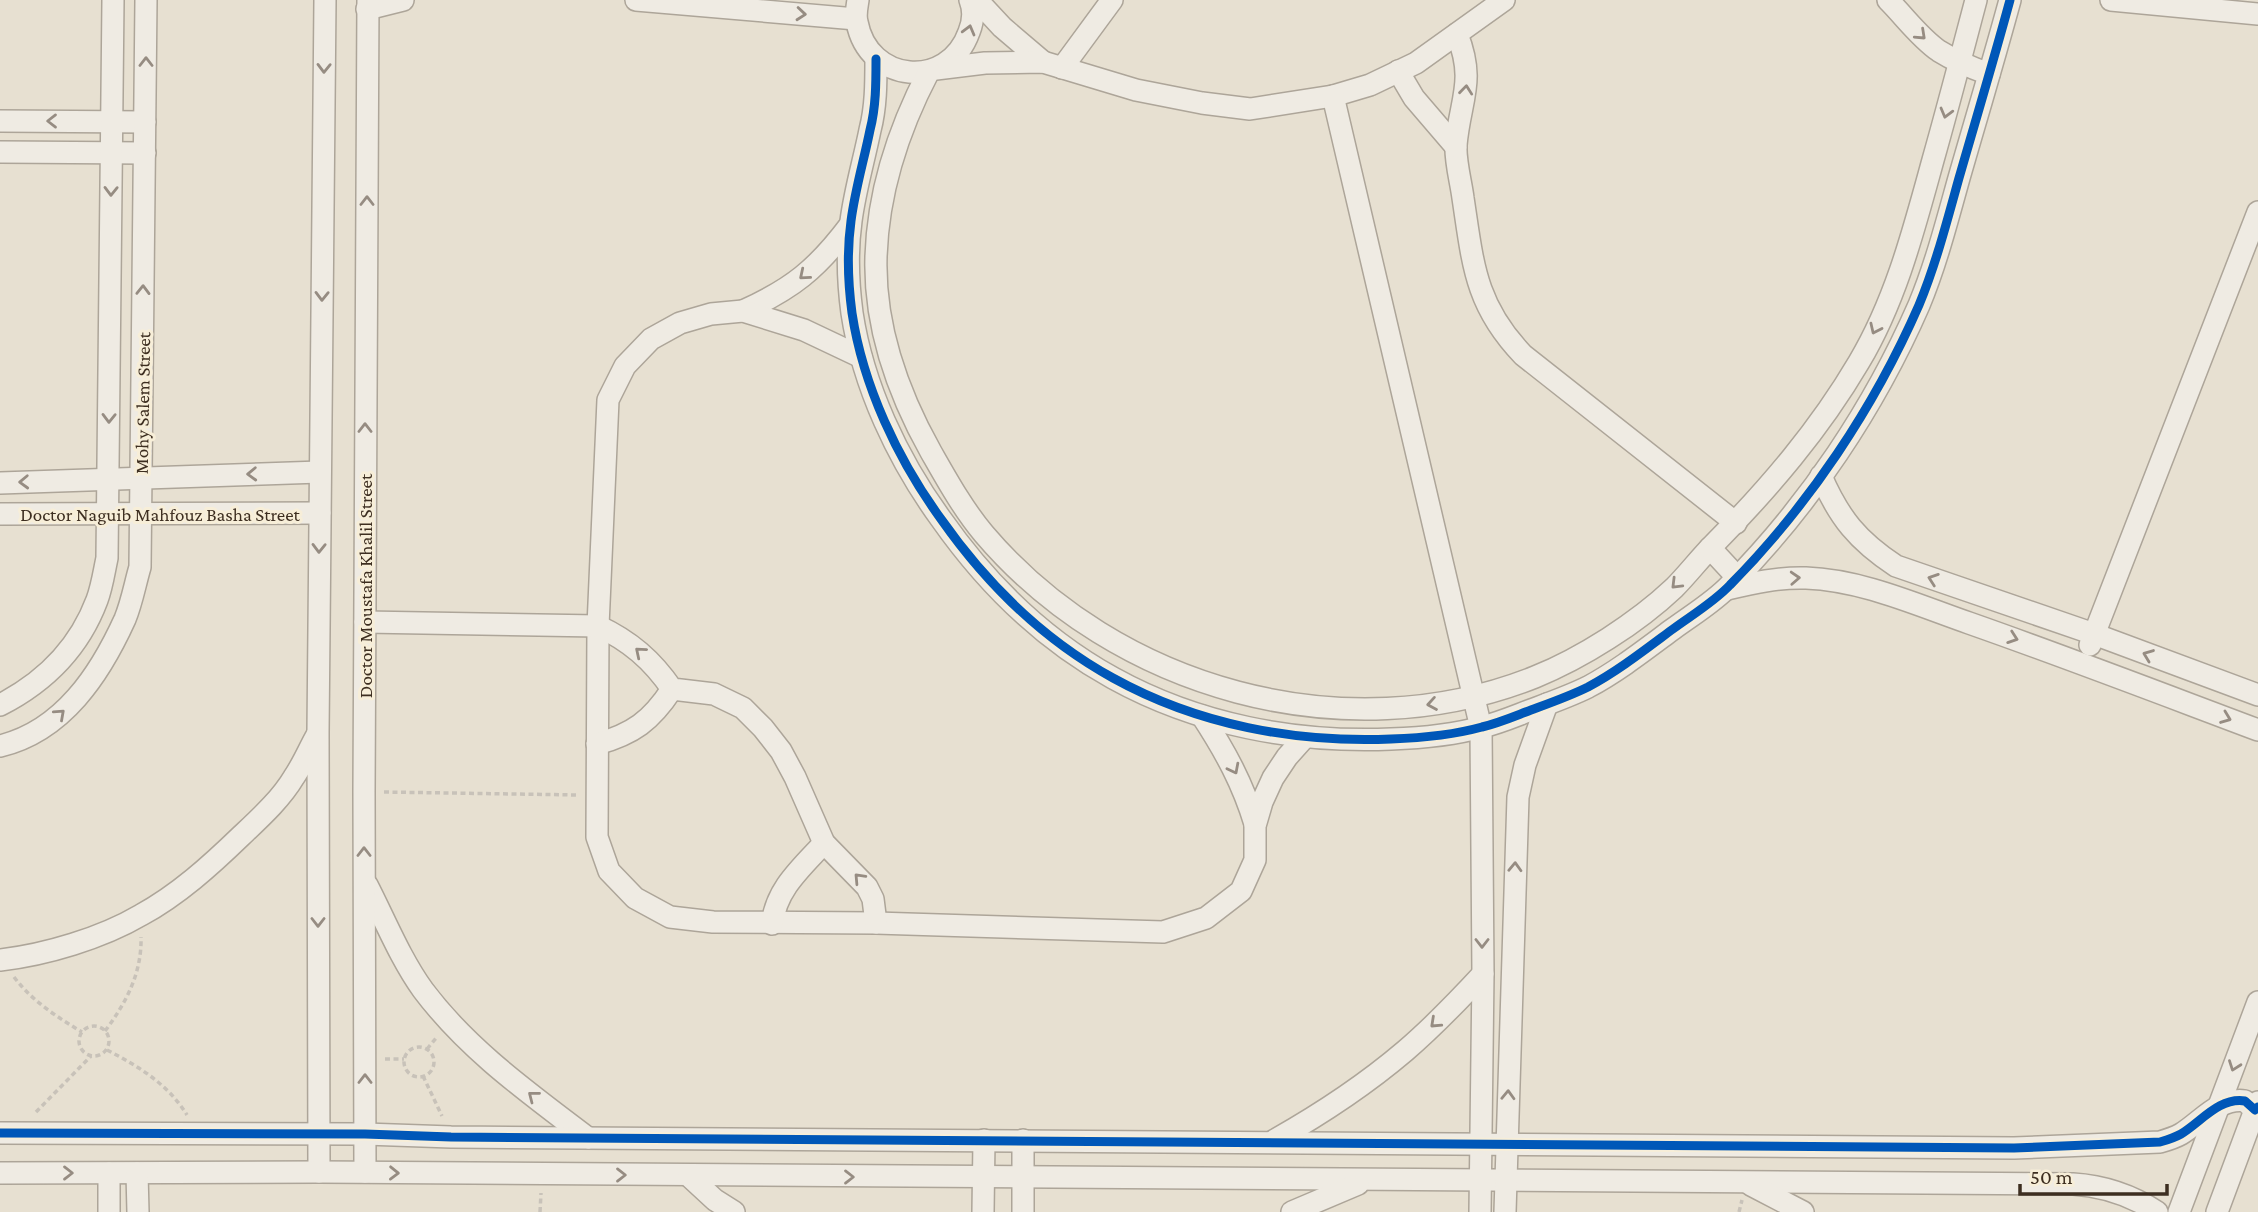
<svg xmlns="http://www.w3.org/2000/svg" width="2258" height="1212" font-family="'Crimson Pro',serif">
  <rect width="100%" height="100%" fill="#e7e0d1"/>
  <g fill="none" stroke-linecap="round" stroke-linejoin="round">
    <defs>
      <g id="minor">
        <polyline points="636,0 856,19"/>
        <path d="M858,0C857,7 855,15 857,22C868,83 948,91 969,32C973,22 974,10 970,0"/>
        <polyline points="977,0 1002,27 1043,62"/>
        <path d="M1888,0C1905,17 1919,37 1939,51C1955,61 1972,68 1989,74"/>
        <polyline points="2111,0 2258,14"/>
        <polyline points="367,9 403,0"/>
        <path d="M1457,34C1476,82 1460,99 1456,145C1455,161 1461,182 1463,198C1473,264 1475,305 1523,355L1736,523"/>
        <path d="M876,59C876,83 876,107 870,130C864,160 855,190 851,221C847,250 848,283 852,313C863,386 898,460 941,519C986,583 1044,640 1113,678C1198,725 1295,743 1391,739C1421,738 1453,735 1482,727C1499,723 1515,716 1531,710C1550,703 1570,696 1588,687C1618,671 1646,649 1673,629C1692,615 1714,602 1730,585C1809,505 1874,408 1919,305C1936,264 1947,221 1959,178C1976,119 1994,59 2010,0"/>
        <polyline points="1062,68 1112,0"/>
        <polyline points="936,69 985,63 1043,62 1136,90 1202,103 1250,109 1333,96 1370,85 1416,63 1504,0"/>
        <path d="M929,71C898,130 878,190 876,257C874,326 898,393 931,452C947,480 963,509 984,534C1116,689 1344,753 1535,677C1582,658 1637,623 1674,588C1688,574 1700,558 1714,544C1769,488 1819,430 1859,362C1896,300 1914,229 1933,160C1948,107 1962,53 1976,0"/>
        <polyline points="1398,71 1414,98 1456,147"/>
        <polyline points="1333,96 1481,728 1483,974 1480,1212"/>
        <polyline points="0,121 145,122"/>
        <polyline points="0,152 145,153"/>
        <path d="M743,311C792,289 817,269 850,225"/>
        <polyline points="861,357 804,330 743,311 711,314 680,323 651,339 625,366 608,400 598,626 597,837 609,871 635,898 670,917 713,922 876,923 1163,932 1206,918 1241,891 1255,860 1255,826 1262,802 1273,778 1287,757 1304,738"/>
        <path d="M1821,476C1839,518 1858,541 1896,566L2094,634L2258,695"/>
        <polyline points="0,483 320,472"/>
        <polyline points="0,514 320,513"/>
        <polyline points="1710,548 1737,577"/>
        <path d="M1727,589C1753,583 1779,577 1806,578C1862,580 1917,605 1969,623C2066,657 2162,694 2258,730"/>
        <path d="M365,622L598,626C630,641 652,660 672,689L714,694L743,708L763,728L781,751L795,777L824,843L867,887L873,899L876,923"/>
        <polyline points="2090,645 2258,212"/>
        <path d="M0,705C45,682 79,648 97,600C102,587 104,572 107,558L113,0"/>
        <path d="M1202,716C1225,751 1243,784 1255,824"/>
        <path d="M597,744C633,734 651,721 672,689"/>
        <path d="M0,746C63,731 100,674 125,619C132,602 135,584 140,567L146,0"/>
        <path d="M367,885C385,920 400,958 423,990C468,1050 529,1093 588,1138"/>
        <path d="M772,924C776,889 801,868 824,843"/>
        <path d="M0,960C45,955 102,938 141,915C178,895 211,865 241,836C260,818 281,799 294,777C303,764 309,749 317,735"/>
        <path d="M0,1133L365,1134L451,1137L2014,1148L2160,1142C2167,1140 2174,1138 2181,1134C2201,1122 2219,1097 2245,1101L2255,1110L2258,1107"/>
        <path d="M1275,1140C1321,1114 1365,1085 1405,1051C1433,1027 1458,1001 1483,974"/>
        <polyline points="319,1172 318,733 325,0"/>
        <polyline points="365,1172 364,792 368,0"/>
        <path d="M0,1173L319,1172L2073,1184C2105,1186 2131,1195 2157,1212"/>
        <polyline points="109,1173 109,1212"/>
        <polyline points="137,1173 138,1212"/>
        <polyline points="689,1176 715,1200 734,1212"/>
        <polyline points="1751,1185 1803,1212"/>
        <polyline points="983,1212 984,1140"/>
        <polyline points="1023,1212 1023,1140"/>
        <polyline points="1292,1212 1358,1184"/>
        <polyline points="1505,1212 1518,797 1525,765 1547,704"/>
        <polyline points="2179,1212 2258,1002"/>
        <polyline points="2217,1212 2258,1102"/>
      </g>
    </defs>
    <use href="#minor" stroke="#ada599" stroke-width="24"/>
    <g stroke="#c8c2b9" stroke-width="3.5" stroke-dasharray="5 3.5" stroke-linecap="butt">
      <polyline points="384,792 579,795"/>
      <path d="M14,977C32,1001 57,1017 82,1032"/>
      <circle cx="94" cy="1041" r="15"/>
      <path d="M105,1031C126,1003 142,973 141,937"/>
      <circle cx="419" cy="1062" r="15"/>
      <polyline points="427,1049 437,1037"/>
      <path d="M107,1050C138,1066 168,1084 187,1115"/>
      <polyline points="385,1059 404,1059"/>
      <polyline points="423,1076 442,1116"/>
      <polyline points="36,1112 91,1056"/>
      <polyline points="540,1212 541,1193"/>
      <polyline points="1739,1212 1742,1200"/>
    </g>
    <use href="#minor" stroke="#efebe3" stroke-width="21"/>
    <defs>
      <g id="cycleway">
        <path d="M876,59C876,83 876,107 870,130C864,160 855,190 851,221C847,250 848,283 852,313C863,386 898,460 941,519C986,583 1044,640 1113,678C1198,725 1295,743 1391,739C1421,738 1453,735 1482,727C1499,723 1515,716 1531,710C1550,703 1570,696 1588,687C1618,671 1646,649 1673,629C1692,615 1714,602 1730,585C1809,505 1874,408 1919,305C1936,264 1947,221 1959,178C1976,119 1994,59 2010,0"/>
        <path d="M0,1133L365,1134L451,1137L2014,1148L2160,1142C2167,1140 2174,1138 2181,1134C2201,1122 2219,1097 2245,1101L2255,1110L2258,1107"/>
      </g>
    </defs>
    <use href="#cycleway" stroke="#f7eed8" stroke-width="13"/>
    <use href="#cycleway" stroke="#0057b8" stroke-width="9"/>
  </g>
  <defs><path id="oneway-chevron" d="M-2-3.5L2.5 0L-2 3.5" fill="none" stroke-width="1.6" stroke-linecap="round" stroke-linejoin="round" transform="scale(1.75)"/></defs>
  <g stroke="#968c82">
    <use href="#oneway-chevron" transform="translate(801 14) rotate(5)"/>
    <use href="#oneway-chevron" transform="translate(969 30) rotate(-75)"/>
    <use href="#oneway-chevron" transform="translate(1921 35) rotate(43)"/>
    <use href="#oneway-chevron" transform="translate(146 62) rotate(-90)"/>
    <use href="#oneway-chevron" transform="translate(324 68) rotate(91)"/>
    <use href="#oneway-chevron" transform="translate(1466 90) rotate(-84)"/>
    <use href="#oneway-chevron" transform="translate(1946 113) rotate(105)"/>
    <use href="#oneway-chevron" transform="translate(52 121) rotate(-180)"/>
    <use href="#oneway-chevron" transform="translate(111 191) rotate(91)"/>
    <use href="#oneway-chevron" transform="translate(367 201) rotate(-90)"/>
    <use href="#oneway-chevron" transform="translate(804 275) rotate(140)"/>
    <use href="#oneway-chevron" transform="translate(143 290) rotate(-89)"/>
    <use href="#oneway-chevron" transform="translate(322 296) rotate(91)"/>
    <use href="#oneway-chevron" transform="translate(1875 329) rotate(115)"/>
    <use href="#oneway-chevron" transform="translate(109 418) rotate(91)"/>
    <use href="#oneway-chevron" transform="translate(365 428) rotate(-90)"/>
    <use href="#oneway-chevron" transform="translate(252 474) rotate(178)"/>
    <use href="#oneway-chevron" transform="translate(24 482) rotate(178)"/>
    <use href="#oneway-chevron" transform="translate(319 548) rotate(91)"/>
    <use href="#oneway-chevron" transform="translate(1795 578) rotate(-3)"/>
    <use href="#oneway-chevron" transform="translate(1933 579) rotate(-161)"/>
    <use href="#oneway-chevron" transform="translate(1676 584) rotate(135)"/>
    <use href="#oneway-chevron" transform="translate(2013 638) rotate(19)"/>
    <use href="#oneway-chevron" transform="translate(640 652) rotate(-140)"/>
    <use href="#oneway-chevron" transform="translate(2148 655) rotate(-159)"/>
    <use href="#oneway-chevron" transform="translate(1432 704) rotate(170)"/>
    <use href="#oneway-chevron" transform="translate(60 714) rotate(-42)"/>
    <use href="#oneway-chevron" transform="translate(2226 718) rotate(21)"/>
    <use href="#oneway-chevron" transform="translate(1234 769) rotate(63)"/>
    <use href="#oneway-chevron" transform="translate(364 852) rotate(-90)"/>
    <use href="#oneway-chevron" transform="translate(1515 867) rotate(-88)"/>
    <use href="#oneway-chevron" transform="translate(859 878) rotate(-133)"/>
    <use href="#oneway-chevron" transform="translate(318 922) rotate(90)"/>
    <use href="#oneway-chevron" transform="translate(1482 943) rotate(90)"/>
    <use href="#oneway-chevron" transform="translate(1435 1023) rotate(137)"/>
    <use href="#oneway-chevron" transform="translate(2234 1066) rotate(110)"/>
    <use href="#oneway-chevron" transform="translate(365 1079) rotate(-90)"/>
    <use href="#oneway-chevron" transform="translate(1508 1095) rotate(-88)"/>
    <use href="#oneway-chevron" transform="translate(533 1096) rotate(-142)"/>
    <use href="#oneway-chevron" transform="translate(68 1173)"/>
    <use href="#oneway-chevron" transform="translate(394 1173) rotate(1)"/>
    <use href="#oneway-chevron" transform="translate(621 1175)"/>
    <use href="#oneway-chevron" transform="translate(849 1177)"/>
  </g>
  <g text-anchor="middle" stroke-width="6" stroke-linejoin="round" paint-order="stroke">
    <g font-size="19" fill="#3d2e20" stroke="#f7eed8">
      <text transform="translate(142 403) rotate(-89)" y="7">Mohy Salem Street</text>
      <text x="160" y="521">Doctor Naguib Mahfouz Basha Street</text>
      <text transform="translate(365 586) rotate(-90)" y="7">Doctor Moustafa Khalil Street</text>
    </g>
  </g>
  <path d="M2020 1184v10h147v-10" fill="none" stroke="#3d2e20" stroke-width="3.5"/>
  <text x="2030" y="1184" font-size="21" fill="#3d2e20" stroke="#f7eed8" stroke-width="5" paint-order="stroke">50 m</text>
</svg>
